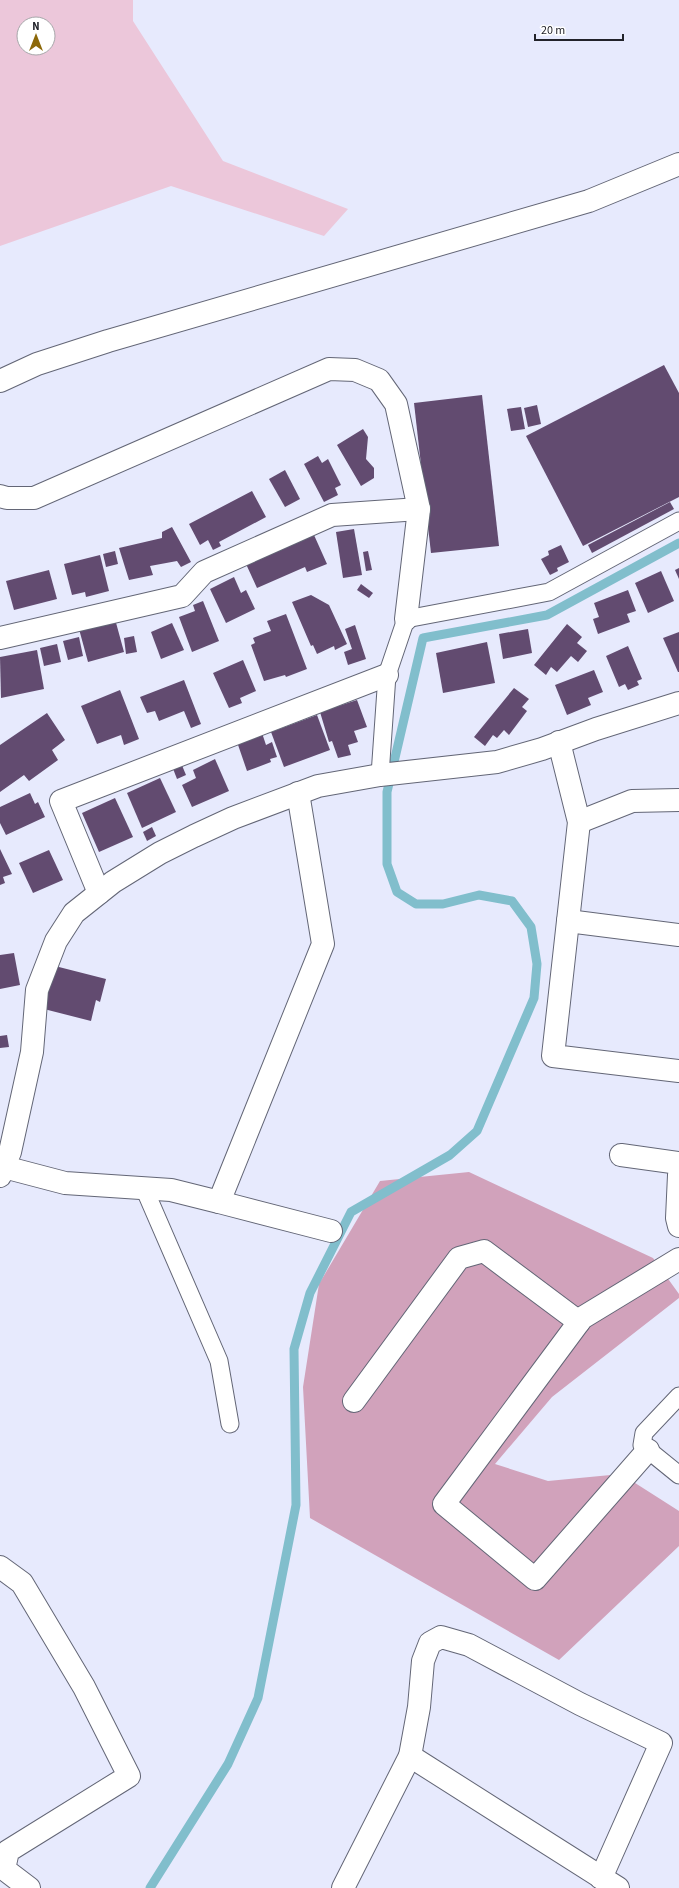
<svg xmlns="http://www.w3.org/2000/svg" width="679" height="1888" font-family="'Source Sans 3',sans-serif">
  <rect width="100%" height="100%" fill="#e7eafd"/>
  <path fill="#ecc7da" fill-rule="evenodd" d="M0,0H133V21L223,161L348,209L324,236L171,186L0,246ZM24,24H48V48H24Z"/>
  <polygon fill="#d1a2bb" points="469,1172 653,1258 679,1294 679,1298 552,1397 495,1464 548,1481 621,1474 679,1511 679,1546 559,1660 310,1518 303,1387 319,1284 380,1181"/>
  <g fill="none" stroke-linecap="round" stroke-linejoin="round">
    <polyline stroke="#81becc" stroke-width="9" points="150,1888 228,1764 258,1698 296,1505 294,1349 310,1293 351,1212 450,1155 477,1131 534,998 537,964 531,927 512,901 479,895 443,904 416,904 397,892 387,864 387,792 423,638 547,615 679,543"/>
  </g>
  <g fill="#624b70">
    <polygon points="664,365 679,393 679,497 583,546 526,436"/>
    <polygon points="482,395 499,546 431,553 414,403"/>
    <polygon points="537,405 541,424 528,427 524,408"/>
    <polygon points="521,407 525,429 511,431 507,409"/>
    <polygon points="363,429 368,437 366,459 374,468 374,478 361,486 337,445"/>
    <polygon points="318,456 322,463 328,459 341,485 335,488 338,495 324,502 304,464"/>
    <polygon points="285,470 300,499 285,507 269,479"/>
    <polygon points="252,491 266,517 219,542 221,546 213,550 208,540 200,545 189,524"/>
    <polygon points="670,502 674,509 592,553 588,545"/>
    <polygon points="172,527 191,562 181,567 177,561 150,566 153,575 129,580 119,548 162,538 162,532"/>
    <polygon points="354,529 362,575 343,578 336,532"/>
    <polygon points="314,535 327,564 307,572 305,567 257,588 246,564"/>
    <polygon points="561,545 569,562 557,568 558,571 550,575 541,559 549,555 548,551"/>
    <polygon points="115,551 118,564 106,567 103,554"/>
    <polygon points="368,551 372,570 366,571 363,552"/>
    <polygon points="100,555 109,591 86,597 85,592 72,595 64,564"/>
    <polygon points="679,568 679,579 675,570"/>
    <polygon points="49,570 57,599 14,610 6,581"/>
    <polygon points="661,571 674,601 648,613 635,583"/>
    <polygon points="234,577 241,593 246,590 255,609 226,623 210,589"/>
    <polygon points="361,584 373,593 369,598 357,590"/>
    <polygon points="628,590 636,611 627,614 630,622 598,634 593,619 599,617 594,603"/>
    <polygon points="311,595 329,605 347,644 335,650 334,646 317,654 313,645 311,646 292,602"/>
    <polygon points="203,601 219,641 192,652 179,617 195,611 193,605"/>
    <polygon points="286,614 307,669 286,677 285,675 264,681 251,645 255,643 253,638 271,631 267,621"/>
    <polygon points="115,619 124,652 88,662 79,629"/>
    <polygon points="172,623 184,650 161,659 151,632"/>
    <polygon points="567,624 582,637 577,643 587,651 578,662 571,656 557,672 551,667 546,675 534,665"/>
    <polygon points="355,625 366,659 348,665 344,652 352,649 345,629"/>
    <polygon points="528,629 532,653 503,659 499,634"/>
    <polygon points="679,632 679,672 678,672 663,638"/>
    <polygon points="134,636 137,652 126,654 124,638"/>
    <polygon points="79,637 83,656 68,660 63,641"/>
    <polygon points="487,642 495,683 443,693 436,653"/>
    <polygon points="57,644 61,662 44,666 40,648"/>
    <polygon points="628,646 642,679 637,681 639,685 628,690 625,684 619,687 606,656"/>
    <polygon points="37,650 44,689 1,698 0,657"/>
    <polygon points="243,660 256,691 240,698 242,703 229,708 213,673"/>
    <polygon points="594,670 603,692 588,698 591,705 567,715 555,685"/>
    <polygon points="184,680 201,724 191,728 184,711 159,721 155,711 147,713 140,697"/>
    <polygon points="514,688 529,699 522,707 527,711 509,735 504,730 497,738 493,735 485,746 474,737"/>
    <polygon points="120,690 139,739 124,745 121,735 97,744 81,706"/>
    <polygon points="357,700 367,727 354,731 358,742 348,745 351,755 338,758 332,741 329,742 320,712"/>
    <polygon points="47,713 65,740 52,750 58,760 29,781 24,775 0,792 0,745"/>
    <polygon points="317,715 330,750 284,767 271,732"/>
    <polygon points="261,730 266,745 272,742 277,757 270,759 271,762 247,771 236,739"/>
    <polygon points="215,759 229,791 192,807 182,785 196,778 193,770"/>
    <polygon points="181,763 186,775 177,779 172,766"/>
    <polygon points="160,778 176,812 142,828 127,793"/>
    <polygon points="30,793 35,804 38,802 45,817 6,835 0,823 0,807"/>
    <polygon points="115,798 133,837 99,852 82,813"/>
    <polygon points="152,827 156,836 147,841 143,832"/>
    <polygon points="0,849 12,874 3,877 5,883 0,885"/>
    <polygon points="49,850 63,880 33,893 19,863"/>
    <polygon points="14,953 20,985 0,989 0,955"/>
    <polygon points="55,966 106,979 100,1002 96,1000 91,1021 44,1009"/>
    <polygon points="7,1035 9,1047 0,1048 0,1036"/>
  </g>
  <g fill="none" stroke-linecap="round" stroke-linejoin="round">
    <defs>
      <g id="service">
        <polyline points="380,775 387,675 406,619 549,592 679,521"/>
        <polyline points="144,1188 219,1361 230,1424"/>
        <polyline points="679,1396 644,1433 642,1445 679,1475"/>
      </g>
      <g id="minor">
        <polyline points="0,496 7,498 34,498 329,369 355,370 379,380 396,404 419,509 406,619"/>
        <polyline points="0,638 182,596 204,572 332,515 419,509"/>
        <polyline points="559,742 579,822 553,1056 679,1071"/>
        <polyline points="579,822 632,801 679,800"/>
        <polyline points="99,893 61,801 387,675"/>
        <polyline points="568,921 679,935"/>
        <polyline points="621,1155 679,1163"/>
        <polyline points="4,1167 65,1183 171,1190 219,1202 323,944 298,793"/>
        <polyline points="679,1175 677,1218 679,1226"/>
        <polyline points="0,1176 10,1152 32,1052 37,990 56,941 74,913 113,882 160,853 194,836 233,818 318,786 380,775 497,762 542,749 596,729 679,703"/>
        <polyline points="219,1202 331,1231"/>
        <polyline points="354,1401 459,1258 484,1251 579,1322"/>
        <polyline points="648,1450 535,1579 444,1504 582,1318 679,1259"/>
        <polyline points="0,1567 22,1583 84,1687 129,1776 8,1851 4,1869 29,1888"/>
        <polyline points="410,1756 618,1888"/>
        <polyline points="343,1888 410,1756 419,1707 423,1661 430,1643 441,1637 469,1645 580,1704 661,1743 601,1878"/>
      </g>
      <polyline id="tertiary" points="0,381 37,364 108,341 589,201 679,164"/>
    </defs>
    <use href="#service" stroke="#636676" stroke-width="19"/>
    <use href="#minor" stroke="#636676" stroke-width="24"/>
    <use href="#tertiary" stroke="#636676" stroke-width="24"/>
    <use href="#service" stroke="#fff" stroke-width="17"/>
    <use href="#minor" stroke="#fff" stroke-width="22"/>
    <use href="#tertiary" stroke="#fff" stroke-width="22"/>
  </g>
  <g transform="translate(36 36)"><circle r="19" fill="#ffffff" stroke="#a7a7aa"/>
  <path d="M0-3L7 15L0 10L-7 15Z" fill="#8c6809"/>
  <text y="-6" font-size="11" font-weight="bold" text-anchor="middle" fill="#22232a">N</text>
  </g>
  <path d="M535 34v6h88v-6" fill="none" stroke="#22232a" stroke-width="2"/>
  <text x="541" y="34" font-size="12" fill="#22232a" stroke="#ffffff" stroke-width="3" paint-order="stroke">20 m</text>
</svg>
